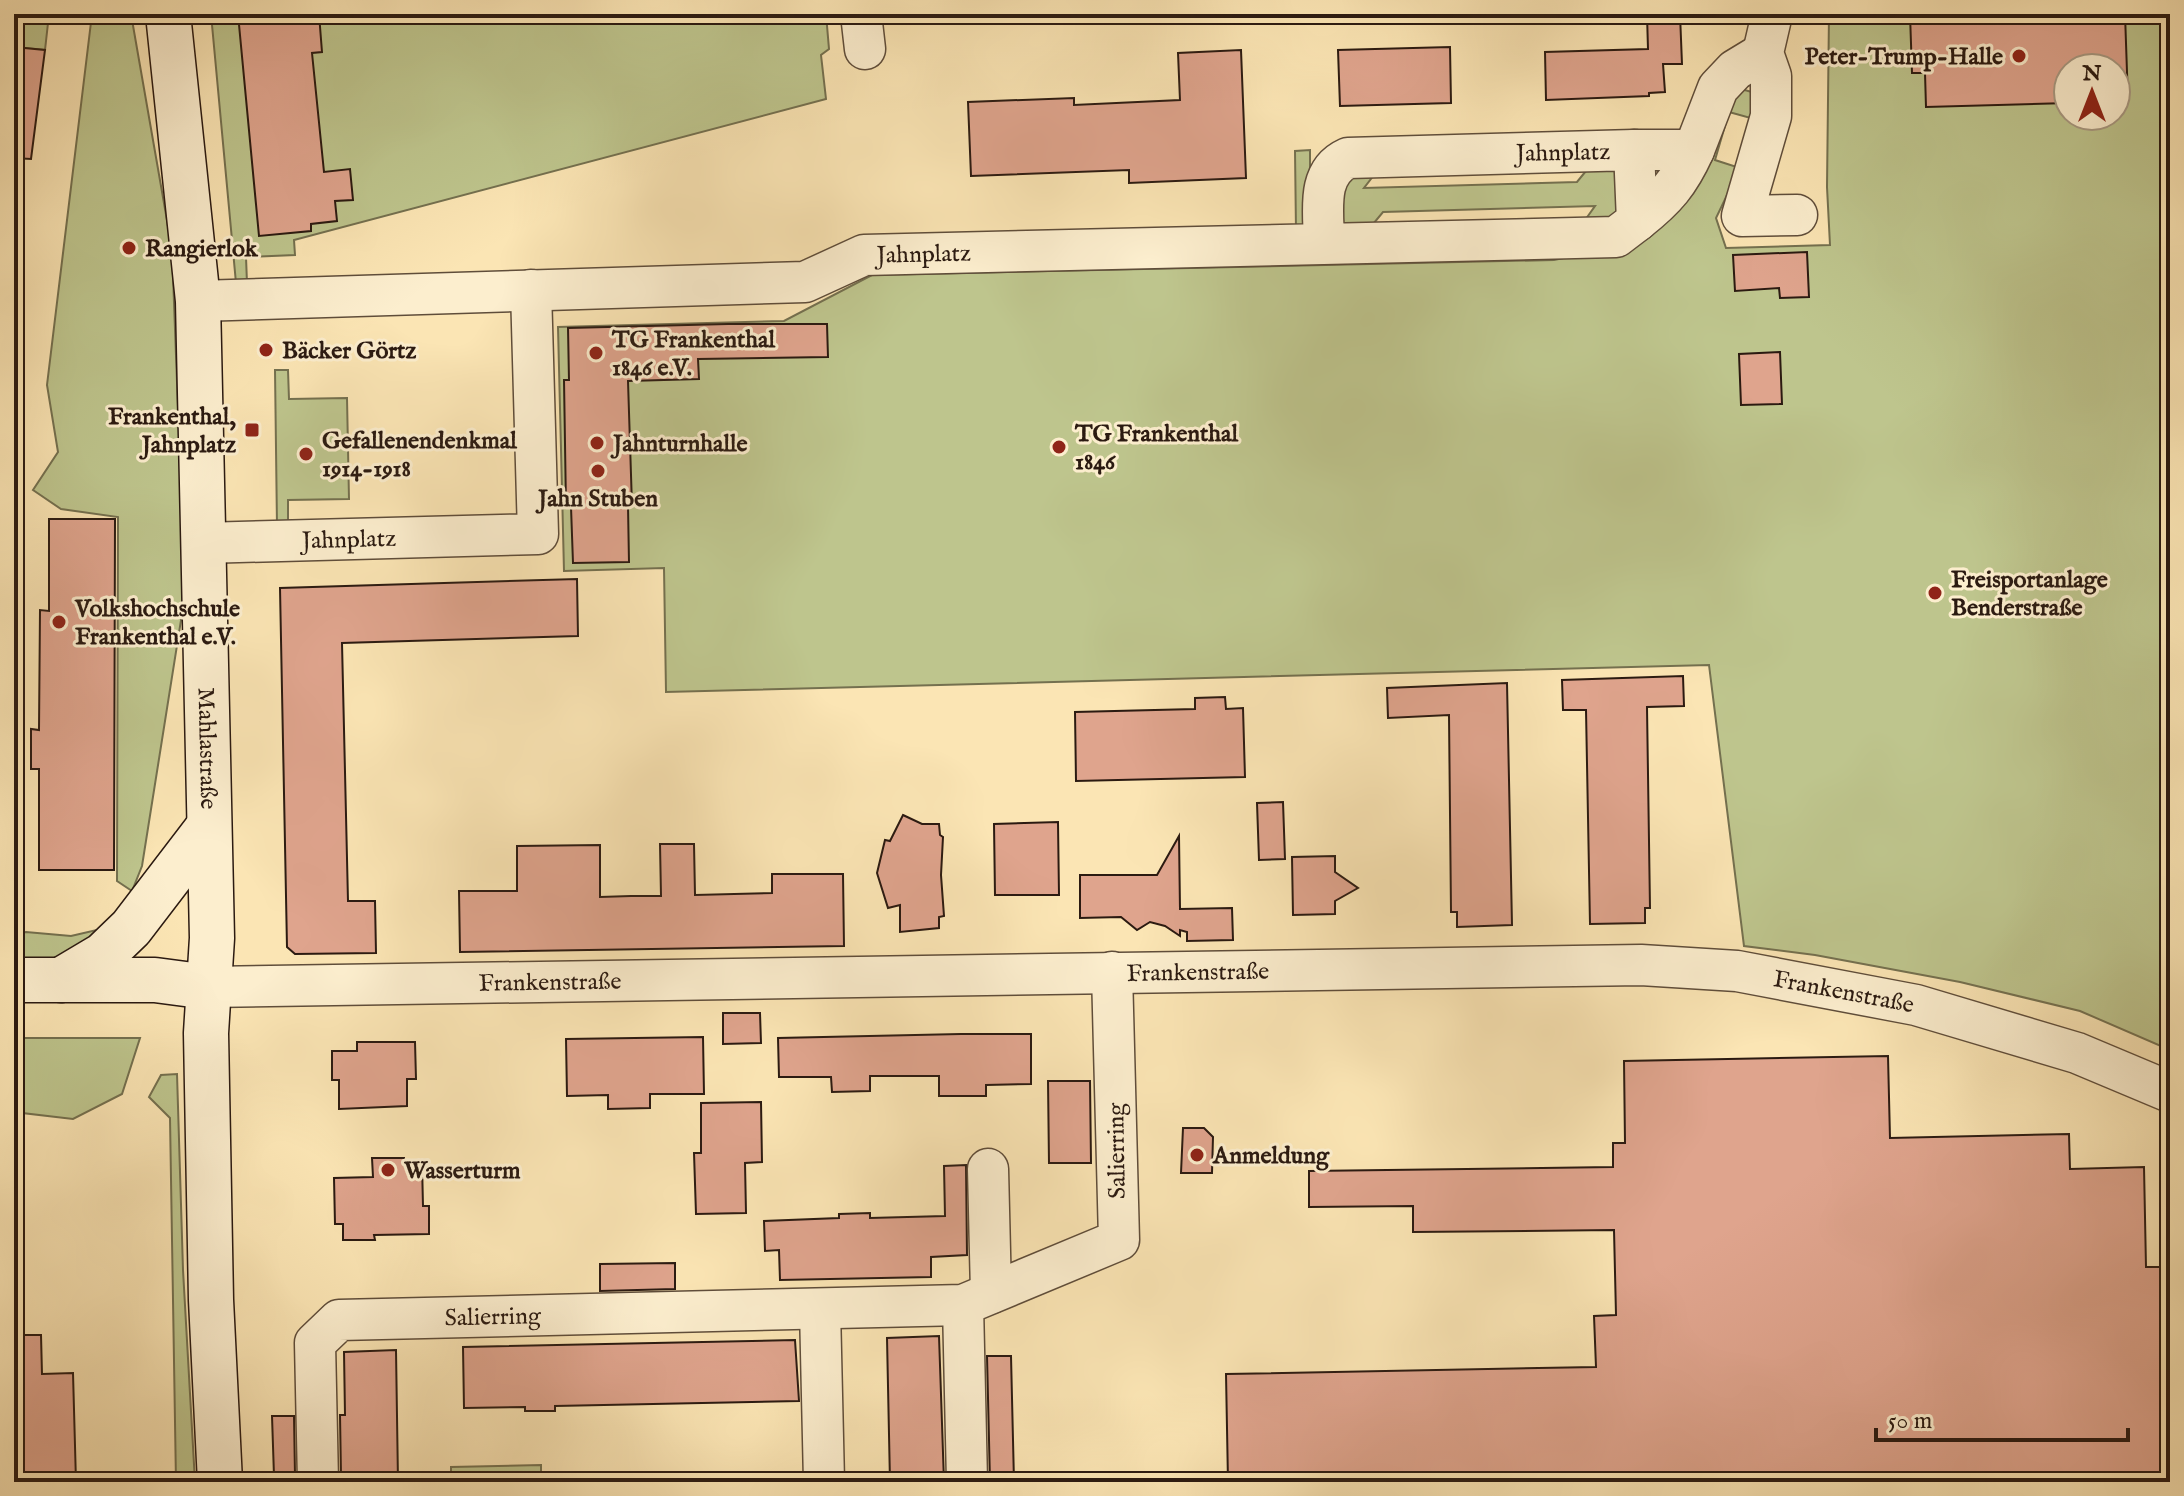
<svg xmlns="http://www.w3.org/2000/svg" width="2184" height="1496" font-family="'IM FELL English',serif">
  <rect width="100%" height="100%" fill="#fbe5b4"/>
  <filter id="stains"><feTurbulence type="fractalNoise" baseFrequency=".0025" numOctaves="4"/><feColorMatrix values="0 0 0 0 .2 0 0 0 0 .09 0 0 0 0 .02 0 0 0 .5 -.17"/></filter>
  <radialGradient id="worn" r=".72"><stop offset=".6" stop-color="#630" stop-opacity="0"/><stop offset="1" stop-color="#630" stop-opacity=".3"/></radialGradient>
  <g fill="#bec58d" stroke="#74704f" stroke-width="2" fill-rule="evenodd">
    <polygon points="14,14 49,14 45,50 14,47"/>
    <polygon points="92,14 131,14 172,249 185,595 142,866 132,891 117,881 118,517 61,509 33,490 58,452 47,385"/>
    <polygon points="211,14 826,14 829,49 821,55 826,99 294,240 295,255 246,257 247,283 236,283"/>
    <path d="M1829,14H2170V1050L2080,1011L1960,982L1815,955L1744,946L1709,665L666,692L664,568L564,571L558,327L784,321L872,275L1554,260L1622,246L1737,88L1752,92L1754,119L1729,112L1715,160L1740,168L1716,218L1726,248L1830,245L1827,187ZM2068,68H2116V116H2068Z"/>
    <polygon points="1310,150 1310,220 1296,231 1295,151"/>
    <polygon points="1595,160 1617,167 1621,213 1578,230 1595,206 1383,212 1364,235 1343,227 1337,183 1381,166 1364,188 1577,182"/>
    <polygon points="275,370 288,370 289,399 347,398 349,499 288,500 288,526 277,526"/>
    <polygon points="101,929 79,951 50,960 14,961 14,934 26,932 71,936"/>
    <polygon points="14,1038 140,1038 122,1094 73,1119 14,1112"/>
    <polygon points="177,1074 183,1270 195,1482 176,1482 170,1118 149,1097 161,1075"/>
    <polygon points="541,1465 541,1482 451,1482 451,1467"/>
  </g>
  <g fill="#dfa48d" stroke="#2b1a11" stroke-width="2">
    <polygon points="238,14 319,14 322,52 312,53 324,172 350,169 353,200 335,201 337,221 311,224 311,231 259,236"/>
    <polygon points="1680,14 1682,64 1663,64 1665,92 1649,93 1649,96 1546,100 1545,52 1648,49 1647,15"/>
    <polygon points="1910,14 2125,14 2128,101 2116,101 2116,68 2068,68 2068,103 1926,107 1925,73 1912,73"/>
    <polygon points="14,47 45,50 31,159 14,158"/>
    <polygon points="1450,47 1451,103 1340,106 1338,50"/>
    <polygon points="1241,50 1246,178 1129,183 1129,170 971,176 968,102 1074,98 1074,105 1180,100 1178,53"/>
    <polygon points="1807,252 1809,297 1780,298 1779,288 1735,291 1733,255"/>
    <polygon points="728,324 827,324 828,357 698,359 699,379 628,381 632,506 628,506 629,562 573,563 571,507 566,507 564,380 569,380 568,328"/>
    <polygon points="1780,352 1782,404 1741,405 1739,354"/>
    <polygon points="49,519 115,519 114,870 39,870 39,769 31,769 31,729 39,730 40,610 49,611"/>
    <polygon points="577,579 578,636 342,643 348,901 375,901 376,953 295,954 287,947 280,588"/>
    <polygon points="1683,676 1684,706 1647,707 1650,908 1645,908 1645,923 1590,924 1586,710 1563,710 1562,680"/>
    <polygon points="1507,683 1512,925 1457,927 1457,912 1451,912 1449,715 1388,718 1387,688"/>
    <polygon points="1225,697 1226,709 1243,708 1245,777 1076,781 1075,712 1195,709 1195,698"/>
    <polygon points="1283,802 1285,859 1259,860 1257,803"/>
    <polygon points="903,815 922,824 939,824 940,835 943,837 941,875 944,916 939,917 939,928 900,932 900,905 888,908 877,873 885,840 890,841"/>
    <polygon points="1058,822 1059,895 995,895 994,824"/>
    <polygon points="1179,836 1180,909 1232,908 1233,940 1187,941 1187,932 1180,930 1180,936 1165,926 1150,922 1137,930 1121,917 1080,918 1080,875 1157,875"/>
    <polygon points="660,844 694,844 695,895 772,893 772,874 843,874 844,946 460,952 459,891 517,891 517,846 600,845 600,897 631,896 661,896"/>
    <polygon points="1335,856 1335,872 1358,888 1335,901 1335,914 1293,915 1292,857"/>
    <polygon points="723,1013 760,1013 761,1043 723,1044"/>
    <polygon points="961,1034 1031,1034 1031,1084 986,1085 986,1096 939,1096 939,1076 870,1076 870,1091 832,1092 831,1077 779,1077 778,1038"/>
    <polygon points="703,1037 704,1094 650,1094 650,1108 608,1109 608,1095 567,1096 566,1039"/>
    <polygon points="357,1042 415,1042 416,1079 407,1079 407,1106 339,1109 339,1080 332,1080 332,1051 357,1051"/>
    <polygon points="1888,1056 1890,1138 2069,1134 2070,1169 2144,1167 2146,1267 2170,1267 2170,1482 1228,1482 1226,1374 1596,1367 1594,1316 1616,1315 1614,1230 1413,1232 1413,1206 1309,1207 1309,1171 1613,1167 1613,1143 1625,1143 1624,1061"/>
    <polygon points="1048,1081 1090,1081 1091,1163 1049,1163"/>
    <polygon points="761,1102 762,1162 745,1163 746,1213 696,1214 694,1153 701,1153 701,1103"/>
    <polygon points="1183,1128 1204,1128 1213,1137 1212,1173 1181,1173"/>
    <polygon points="372,1158 404,1158 404,1163 422,1163 423,1206 429,1206 429,1234 374,1235 375,1240 343,1240 343,1224 335,1224 334,1178 373,1177"/>
    <polygon points="966,1165 967,1255 931,1257 931,1277 780,1280 779,1250 765,1251 764,1221 839,1218 839,1214 870,1213 870,1218 945,1216 944,1166"/>
    <polygon points="675,1263 675,1289 600,1291 600,1264"/>
    <polygon points="14,1335 41,1335 42,1374 73,1373 76,1482 14,1482"/>
    <polygon points="939,1336 944,1482 890,1482 887,1338"/>
    <polygon points="795,1340 799,1401 555,1406 555,1411 525,1411 525,1407 464,1408 463,1347"/>
    <polygon points="396,1350 398,1482 346,1482 346,1476 341,1476 340,1415 345,1415 344,1352"/>
    <polygon points="987,1356 1011,1356 1014,1482 990,1482"/>
    <polygon points="272,1416 294,1416 295,1476 274,1476"/>
  </g>
  <g fill="none" stroke-linecap="round" stroke-linejoin="round">
    <defs>
      <g id="street">
        <polyline points="861,14 865,49"/>
        <polyline points="1772,14 1763,53 1771,76 1771,116 1742,216 1797,215"/>
        <path d="M1634,150H1694C1679,183 1666,198 1637,221"/>
        <polyline points="1694,150 1718,88 1735,70 1763,53"/>
        <path id="s1" d="M198,301L805,282L864,255L1616,237L1637,221L1634,150L1348,158C1315,173 1324,213 1324,244"/>
        <path id="s2" d="M203,543L538,534L531,290"/>
        <path id="s3" d="M208,987L1641,965L1737,971L1916,1005L2077,1053L2170,1092"/>
        <polyline points="988,1169 991,1293"/>
        <polyline points="963,1305 967,1482"/>
        <polyline points="820,1309 824,1482"/>
        <path id="s4" d="M318,1482L315,1343L339,1320L963,1305L1119,1240L1112,972"/>
      </g>
      <g id="secondary">
        <path id="s5" d="M168,14L198,301L212,938L206,1033L211,1300L220,1482"/>
        <polyline points="14,980 155,980 208,987"/>
        <polyline points="61,980 103,955 131,928 209,826"/>
      </g>
    </defs>
    <use href="#street" stroke="#5f4d3a" stroke-width="43"/>
    <use href="#secondary" stroke="#2b1a11" stroke-width="47"/>
    <use href="#street" stroke="#fceece" stroke-width="40"/>
    <use href="#secondary" stroke="#fceece" stroke-width="44"/>
  </g>
  <g fill="#8f2418" stroke="#fceece" stroke-width="3">
    <circle cx="2019" cy="56" r="8"/>
    <circle cx="129" cy="248" r="8"/>
    <circle cx="266" cy="350" r="8"/>
    <circle cx="596" cy="353" r="8"/>
    <rect x="244" y="422" width="16" height="16" rx="4"/>
    <circle cx="597" cy="443" r="8"/>
    <circle cx="1059" cy="447" r="8"/>
    <circle cx="306" cy="454" r="8"/>
    <circle cx="598" cy="471" r="8"/>
    <circle cx="1935" cy="593" r="8"/>
    <circle cx="59" cy="622" r="8"/>
    <circle cx="1197" cy="1155" r="8"/>
    <circle cx="388" cy="1170" r="8"/>
  </g>
  <g text-anchor="middle" stroke-width="6" stroke-linejoin="round" paint-order="stroke">
    <g font-size="24" font-weight="bold" fill="#2b1a11" stroke="#fceece" text-anchor="start">
      <text x="2003" y="64" text-anchor="end">Peter-Trump-Halle</text>
      <text x="145" y="256">Rangierlok</text>
      <text x="612" y="347">TG Frankenthal<tspan x="612" dy="28">1846 e.V.</tspan></text>
      <text x="282" y="358">Bäcker Görtz</text>
      <text x="236" y="424" text-anchor="end">Frankenthal,<tspan x="236" dy="28">Jahnplatz</tspan></text>
      <text x="1075" y="441">TG Frankenthal<tspan x="1075" dy="28">1846</tspan></text>
      <text x="322" y="448">Gefallenendenkmal<tspan x="322" dy="28">1914-1918</tspan></text>
      <text x="613" y="451">Jahnturnhalle</text>
      <text x="598" y="506" text-anchor="middle">Jahn Stuben</text>
      <text x="1951" y="587">Freisportanlage<tspan x="1951" dy="28">Benderstraße</tspan></text>
      <text x="75" y="616">Volkshochschule<tspan x="75" dy="28">Frankenthal e.V.</tspan></text>
      <text x="1213" y="1163">Anmeldung</text>
      <text x="404" y="1178">Wasserturm</text>
    </g>
    <g font-size="24" fill="#2b1a11" stroke="#fceece">
      <text transform="translate(1563 152) rotate(-1)" y="8">Jahnplatz</text>
      <text dy="8" stroke="none"><textPath href="#s1" startOffset="732">Jahnplatz</textPath></text>
      <text dy="8" stroke="none"><textPath href="#s2" startOffset="146">Jahnplatz</textPath></text>
      <text dy="8" stroke="none"><textPath href="#s5" startOffset="736">Mahlastraße</textPath></text>
      <text dy="8" stroke="none"><textPath href="#s3" startOffset="990">Frankenstraße</textPath></text>
      <text dy="8" stroke="none"><textPath href="#s3" startOffset="342">Frankenstraße</textPath></text>
      <text dy="8" stroke="none"><textPath href="#s3" startOffset="1638">Frankenstraße</textPath></text>
      <text transform="translate(1116 1151) rotate(-91)" y="8">Salierring</text>
      <text dy="8" stroke="none"><textPath href="#s4" startOffset="326">Salierring</textPath></text>
    </g>
  </g>
  <rect width="2184" height="1496" fill="none" stroke="#fbe5b4" stroke-width="48"/>
  <rect x="16" y="16" width="2152" height="1464" fill="none" stroke="#2b1a11" stroke-width="4"/>
  <rect x="24" y="24" width="2136" height="1448" fill="none" stroke="#2b1a11" stroke-width="2"/>
  <g transform="translate(2092 92)"><circle r="38" fill="#fceece" stroke="#a89982" stroke-width="2"/>
  <path d="M0-6L14 30L0 20L-14 30Z" fill="#8f2418"/>
  <text y="-12" font-size="22" font-weight="bold" text-anchor="middle" fill="#2b1a11">N</text>
  </g>
  <path d="M1876 1428v12h252v-12" fill="none" stroke="#2b1a11" stroke-width="4"/>
  <text x="1888" y="1428" font-size="24" fill="#2b1a11" stroke="#fceece" stroke-width="6" paint-order="stroke">50 m</text>
  <rect width="100%" height="100%" filter="url(#stains)"/>
  <rect width="100%" height="100%" fill="url(#worn)"/>
</svg>
